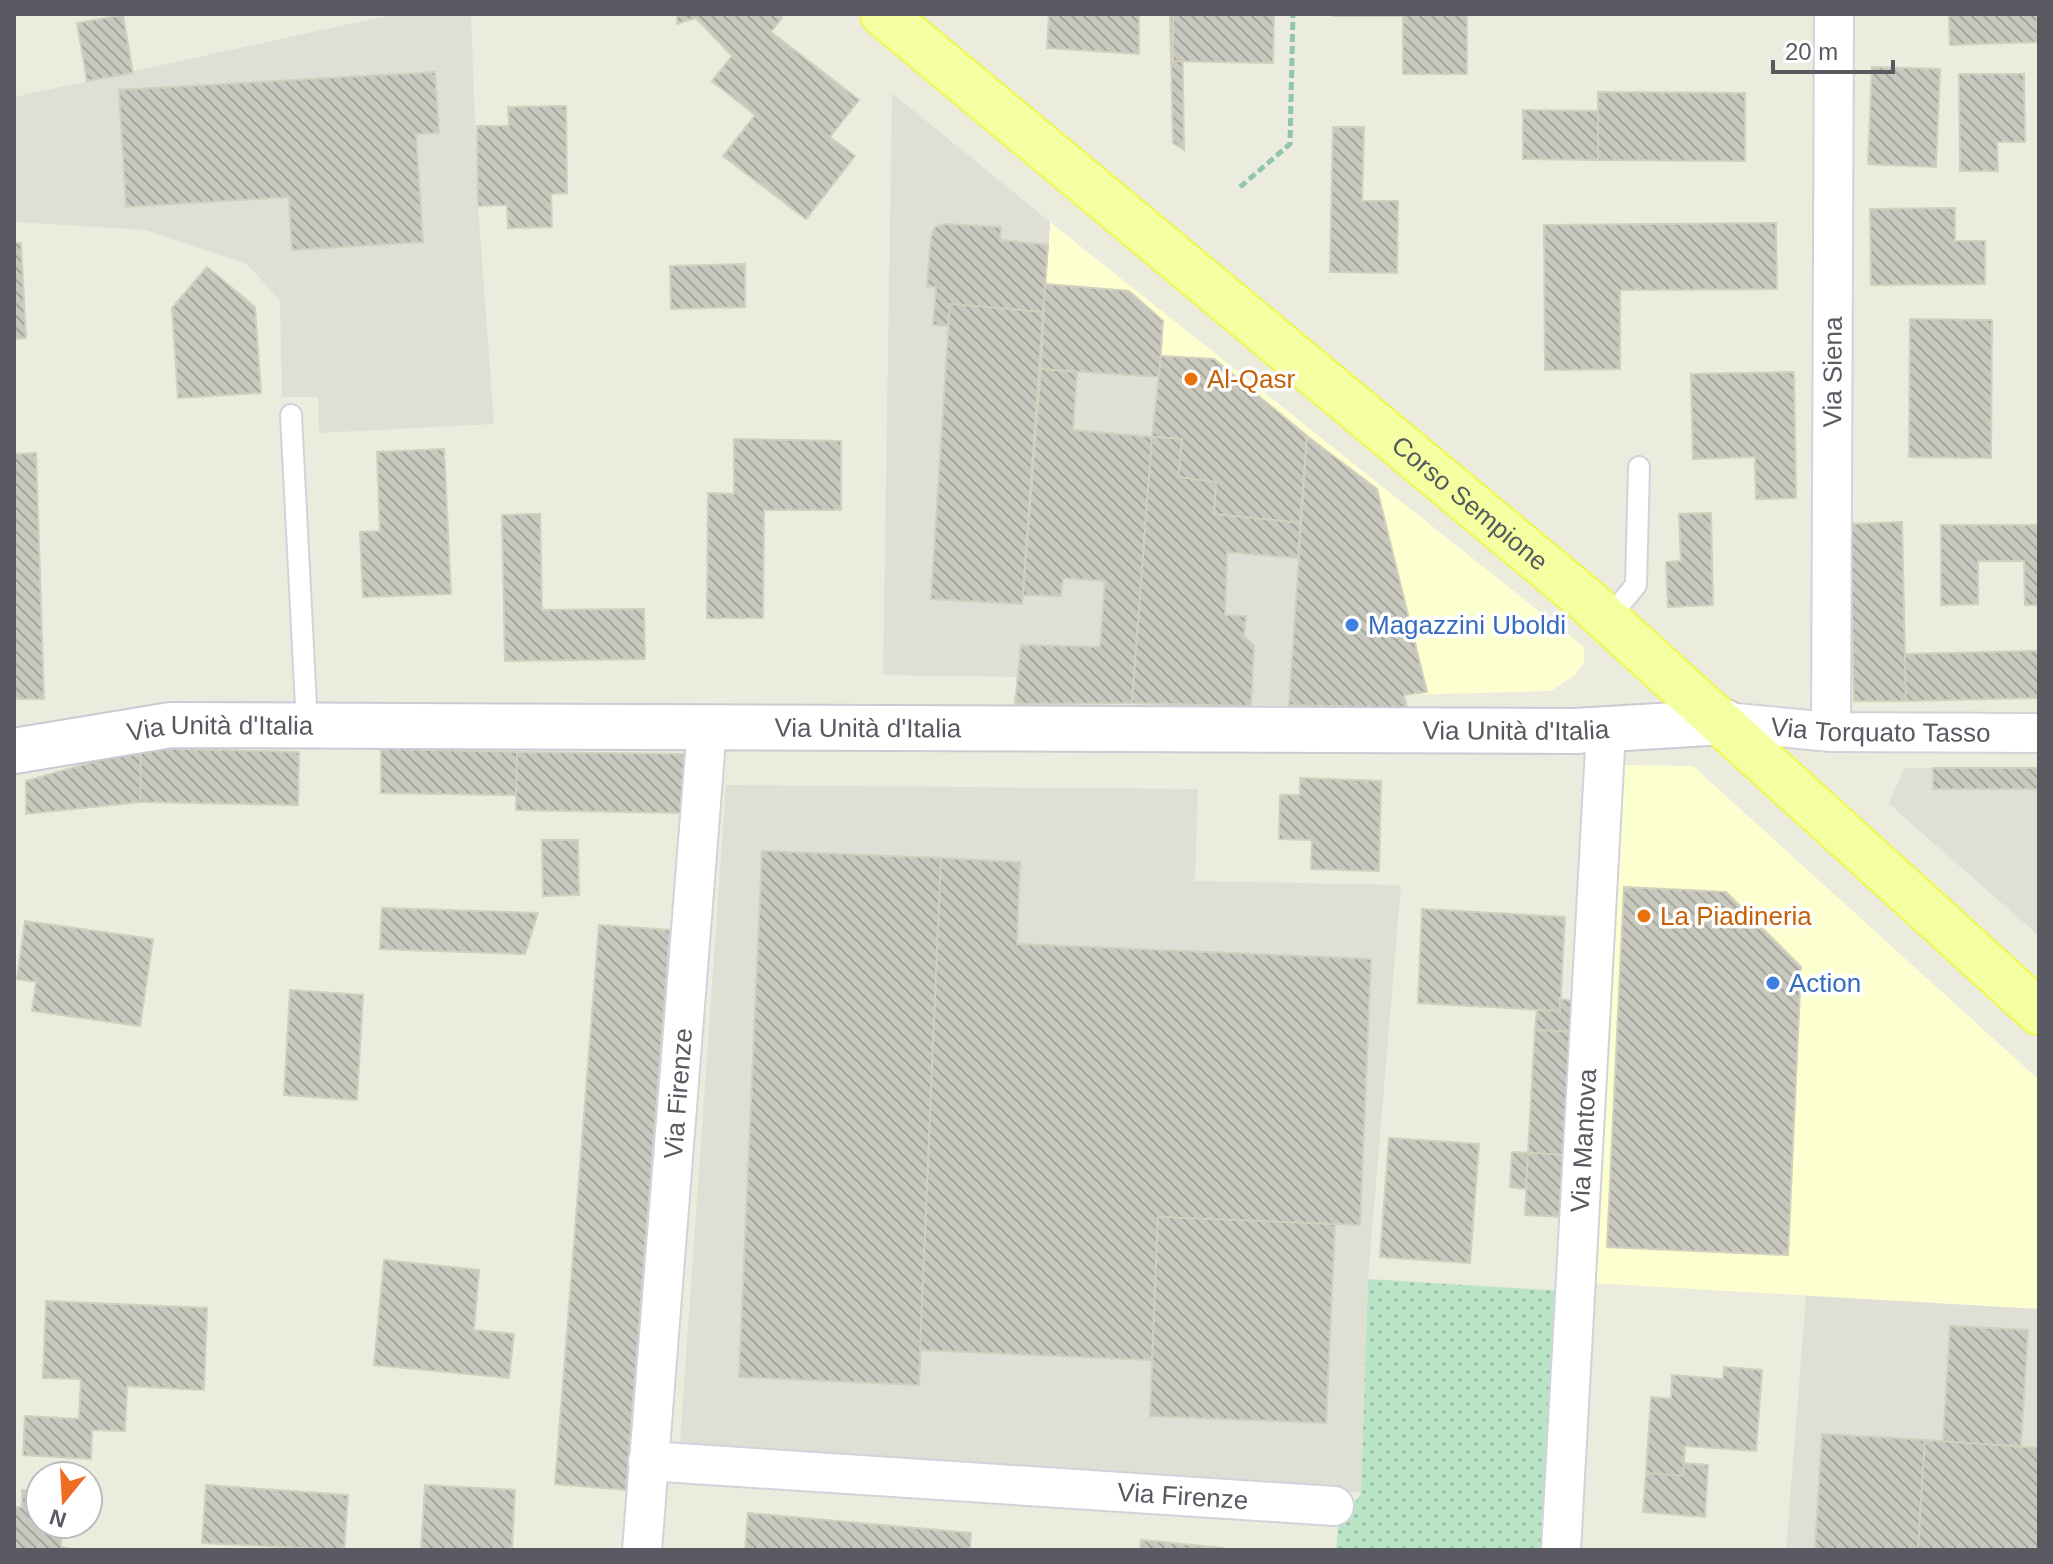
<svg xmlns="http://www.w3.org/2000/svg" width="2053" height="1564" font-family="Arial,sans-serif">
  <defs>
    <pattern id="grass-dots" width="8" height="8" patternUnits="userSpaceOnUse" patternTransform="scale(2)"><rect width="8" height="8" fill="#b9e5c6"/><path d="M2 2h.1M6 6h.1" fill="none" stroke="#99bda4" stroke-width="1.8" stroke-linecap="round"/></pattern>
    <pattern id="building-back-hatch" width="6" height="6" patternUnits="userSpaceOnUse" patternTransform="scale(2)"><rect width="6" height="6" fill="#c9c8be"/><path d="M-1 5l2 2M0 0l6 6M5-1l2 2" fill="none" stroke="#a6a59e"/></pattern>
  </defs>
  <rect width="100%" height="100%" fill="#ebecde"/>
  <g fill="#fcffd0">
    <polygon points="1050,222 1584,647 1584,662 1575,675 1551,691 1405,695 1407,708 1289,705 1300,523 1041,369"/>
    <polygon points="1622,765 1693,766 2039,1080 2039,1309 1591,1283"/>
  </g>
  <g fill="#dfdfd6">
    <polygon points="396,14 471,14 478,206 494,424 319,433 318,397 282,397 280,301 247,264 145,230 14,222 14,97"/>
    <polygon points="892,93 1050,222 1041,369 1159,377 1214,514 1300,523 1289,705 1015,704 1017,677 883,675"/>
    <polygon points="1904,768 2039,768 2039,936 1889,804"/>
    <polygon points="726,785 1198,789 1195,881 1401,885 1368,1279 1361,1493 680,1442"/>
    <polygon points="1806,1296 2039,1309 2039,1550 1786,1550"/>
  </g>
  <polygon fill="url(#grass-dots)" points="1368,1279 1563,1291 1547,1550 1336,1550 1338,1529 1361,1493"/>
  <g fill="url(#building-back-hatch)" stroke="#d0d0bd" stroke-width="2">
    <polygon points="677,14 777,14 782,18 771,32 859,100 830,137 855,156 806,219 723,156 755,115 712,81 732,56 696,18 677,24"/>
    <polygon points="1049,14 1139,14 1139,54 1047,48"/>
    <polygon points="1170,14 1182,14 1184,150 1173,143"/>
    <polygon points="1173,14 1274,14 1273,63 1173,61"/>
    <rect x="1333" y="14" width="70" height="2"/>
    <rect x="1403" y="14" width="64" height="60"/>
    <polygon points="1949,14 2037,14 2038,42 1950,45"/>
    <polygon points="123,15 133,73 87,81 77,23"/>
    <polygon points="1872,67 1940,69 1936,167 1868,164"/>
    <polygon points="435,72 439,133 416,134 423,242 292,250 289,197 126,207 119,90"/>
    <polygon points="1959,74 2024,74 2025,142 1997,142 1998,171 1960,171"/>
    <polygon points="1598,92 1745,93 1745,161 1598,160"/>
    <polygon points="566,106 567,193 551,194 552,227 508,228 507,205 478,206 477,126 509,126 508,107"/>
    <polygon points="1523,110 1598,111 1598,160 1523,159"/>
    <polygon points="1333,127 1364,127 1362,201 1398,201 1397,273 1330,272"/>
    <polygon points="1955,208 1955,241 1985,241 1985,284 1871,285 1870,209"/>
    <polygon points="1776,223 1777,289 1620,290 1620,369 1545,370 1544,225"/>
    <polygon points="944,224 1001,227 1000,240 1048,245 1043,312 950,304 948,326 933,325 936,287 927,286 931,238 935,227"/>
    <polygon points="14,243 21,243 26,338 14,339"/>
    <polygon points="745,264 745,307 671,309 670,266"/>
    <polygon points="207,267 255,307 261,393 178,398 172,308"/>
    <polygon points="1045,284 1129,291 1163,321 1159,377 1041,369"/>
    <polygon points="950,304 1043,312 1022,604 931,599"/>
    <polygon points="1910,319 1992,320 1991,458 1909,457"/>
    <polygon points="1161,356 1214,359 1307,436 1300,523 1214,514 1216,482 1178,477 1182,439 1152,437"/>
    <polygon points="1041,369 1077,372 1073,430 1152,437 1132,703 1015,704 1021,645 1100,647 1105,581 1063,578 1061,596 1023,595"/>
    <polygon points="1794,372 1796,498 1756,499 1755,457 1693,459 1691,374"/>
    <polygon points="1307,436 1377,489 1427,692 1404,695 1407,708 1289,705"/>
    <polygon points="1152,437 1182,439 1178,477 1216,482 1214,514 1300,523 1298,558 1227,552 1225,615 1246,616 1244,636 1254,646 1251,706 1132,703"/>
    <polygon points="734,439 841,441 841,510 764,510 763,618 707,618 708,493 734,494"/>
    <polygon points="444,449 451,594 363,597 360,532 380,531 377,452"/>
    <polygon points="36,453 44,699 14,699 14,454"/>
    <polygon points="1711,513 1713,605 1668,607 1666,562 1681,561 1679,514"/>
    <polygon points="540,514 542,610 644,609 645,659 505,661 502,515"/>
    <polygon points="1902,522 1906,701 1854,701 1850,524"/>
    <polygon points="1941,525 2039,525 2039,605 2025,605 2024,561 1978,561 1978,604 1941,605"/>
    <polygon points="2039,651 2039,698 1906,701 1905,654"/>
    <polygon points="141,748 299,752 298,805 140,802"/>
    <polygon points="141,748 140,802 26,814 26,781"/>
    <polygon points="381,749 517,752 516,795 381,793"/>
    <polygon points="517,752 684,754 683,813 516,810"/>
    <rect x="1933" y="768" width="106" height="21"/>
    <polygon points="1300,778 1381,781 1379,871 1311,869 1312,840 1279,839 1280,795 1300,795"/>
    <polygon points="542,840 578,840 579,895 543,896"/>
    <polygon points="762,851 941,858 919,1385 739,1377"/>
    <polygon points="941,858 1020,862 1017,944 1371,959 1360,1225 1158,1217 1152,1360 920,1350"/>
    <polygon points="1624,887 1726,892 1801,967 1788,1255 1607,1247"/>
    <polygon points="382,908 538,913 525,954 380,949"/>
    <polygon points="1422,909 1565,917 1560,1011 1418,1003"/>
    <polygon points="25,921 153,939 140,1026 32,1011 36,982 17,979"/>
    <polygon points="599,925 670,930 626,1490 555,1484"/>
    <polygon points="290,990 363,995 357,1100 284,1095"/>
    <polygon points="1560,999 1575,1001 1574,1032 1535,1030 1537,1010 1560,1011"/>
    <polygon points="1535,1030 1574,1032 1569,1155 1528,1153"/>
    <polygon points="1389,1138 1479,1144 1470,1263 1380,1257"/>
    <polygon points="1512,1152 1528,1153 1526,1189 1510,1187"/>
    <polygon points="1528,1153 1569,1155 1565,1217 1525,1215"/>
    <polygon points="1158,1217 1335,1224 1326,1423 1150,1416"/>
    <polygon points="384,1260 479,1270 474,1330 514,1334 509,1378 374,1365"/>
    <polygon points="46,1301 207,1308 204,1390 127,1386 125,1431 92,1430 91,1459 23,1455 25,1416 79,1419 81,1379 43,1378"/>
    <polygon points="1950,1326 2028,1330 2021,1446 1943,1442"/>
    <polygon points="1724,1367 1762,1370 1756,1451 1685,1446 1683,1476 1646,1473 1651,1397 1671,1399 1672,1375 1723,1379"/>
    <polygon points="1822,1434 1925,1440 1918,1550 1815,1550"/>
    <polygon points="1925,1440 2039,1448 2039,1550 1918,1550"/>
    <polygon points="1684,1463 1708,1465 1705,1517 1643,1512 1646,1473 1683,1476"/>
    <polygon points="206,1485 348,1495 344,1550 202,1543"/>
    <polygon points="425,1485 515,1490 512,1550 421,1550"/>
    <polygon points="22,1490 40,1491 40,1524 62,1524 61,1547 77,1550 14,1550 14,1507 22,1507"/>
    <polygon points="748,1513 971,1533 970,1550 745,1550"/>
    <polygon points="1141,1540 1224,1548 1140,1550"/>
  </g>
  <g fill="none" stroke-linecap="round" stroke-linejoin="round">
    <defs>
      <g id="lane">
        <polyline points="291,415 307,725"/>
        <polyline points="1608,619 1636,585 1639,467"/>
      </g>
      <g id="street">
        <path id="s1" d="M1725,722L1831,732L2039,733"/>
        <path id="s2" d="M1831,732L1834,14"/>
        <path id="s3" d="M648,1461L1334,1506"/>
        <path id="s4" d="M642,1550L707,727"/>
        <path id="s5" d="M1561,1550L1606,730"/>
      </g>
      <g id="secondary">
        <path id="s6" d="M14,751L171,725L1575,731L1725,722"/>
      </g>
      <g id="primary">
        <path id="s7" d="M883,14L1586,600L2039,1012"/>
      </g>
    </defs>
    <use href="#lane" stroke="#d2d2da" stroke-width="24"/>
    <use href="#street" stroke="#d2d2da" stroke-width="42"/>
    <use href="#secondary" stroke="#cacbd4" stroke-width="48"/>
    <use href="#primary" stroke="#f4f64e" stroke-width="48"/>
    <polyline stroke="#92c5af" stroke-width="5" stroke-dasharray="8 4" stroke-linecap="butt" points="1240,187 1290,144 1293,14"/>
    <use href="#lane" stroke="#fff" stroke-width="20"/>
    <use href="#street" stroke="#fff" stroke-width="38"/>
    <use href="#secondary" stroke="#fff" stroke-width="44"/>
    <use href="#primary" stroke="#f3ffa0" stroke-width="44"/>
  </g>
  <g fill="#e8710a" stroke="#fff" stroke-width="3">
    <circle cx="1191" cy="379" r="8"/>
    <circle cx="1644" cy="916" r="8"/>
  </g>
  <g fill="#3f7fe0" stroke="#fff" stroke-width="3">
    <circle cx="1352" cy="625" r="8"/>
    <circle cx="1773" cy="983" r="8"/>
  </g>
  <g text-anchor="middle" stroke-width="7" stroke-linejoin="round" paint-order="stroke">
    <g font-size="26" fill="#585961" stroke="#fff">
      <text dy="9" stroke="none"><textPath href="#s2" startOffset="360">Via Siena</textPath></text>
      <text dy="9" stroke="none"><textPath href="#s7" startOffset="764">Corso Sempione</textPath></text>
      <text dy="9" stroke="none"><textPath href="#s6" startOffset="856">Via Unità d'Italia</textPath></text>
      <text dy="9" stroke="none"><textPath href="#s6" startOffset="208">Via Unità d'Italia</textPath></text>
      <text dy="9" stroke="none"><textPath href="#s6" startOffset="1504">Via Unità d'Italia</textPath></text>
      <text dy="9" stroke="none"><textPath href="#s1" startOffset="156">Via Torquato Tasso</textPath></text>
      <text dy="9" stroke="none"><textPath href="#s4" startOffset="458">Via Firenze</textPath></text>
      <text dy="9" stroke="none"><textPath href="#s5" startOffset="410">Via Mantova</textPath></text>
      <text dy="9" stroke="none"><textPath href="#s3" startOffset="536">Via Firenze</textPath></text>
    </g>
    <g font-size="26" fill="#c56008" stroke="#fff" text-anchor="start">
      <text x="1207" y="388">Al-Qasr</text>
      <text x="1660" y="925">La Piadineria</text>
    </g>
    <g font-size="26" fill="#366cbe" stroke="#fff" text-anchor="start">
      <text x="1368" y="634">Magazzini Uboldi</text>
      <text x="1789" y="992">Action</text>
    </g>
  </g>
  <rect width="2053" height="1564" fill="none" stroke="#585961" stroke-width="32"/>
  <g transform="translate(64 1500) rotate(198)"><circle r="38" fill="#ffffff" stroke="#bcbdc0" stroke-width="2"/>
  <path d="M0-6L14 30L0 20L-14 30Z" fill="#ee6d22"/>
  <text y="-12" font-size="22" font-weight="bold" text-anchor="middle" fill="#585961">N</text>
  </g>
  <path d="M1773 60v12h120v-12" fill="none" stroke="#585961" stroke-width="4"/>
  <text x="1785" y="60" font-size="24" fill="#585961" stroke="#ffffff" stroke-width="6" paint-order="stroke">20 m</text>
</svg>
